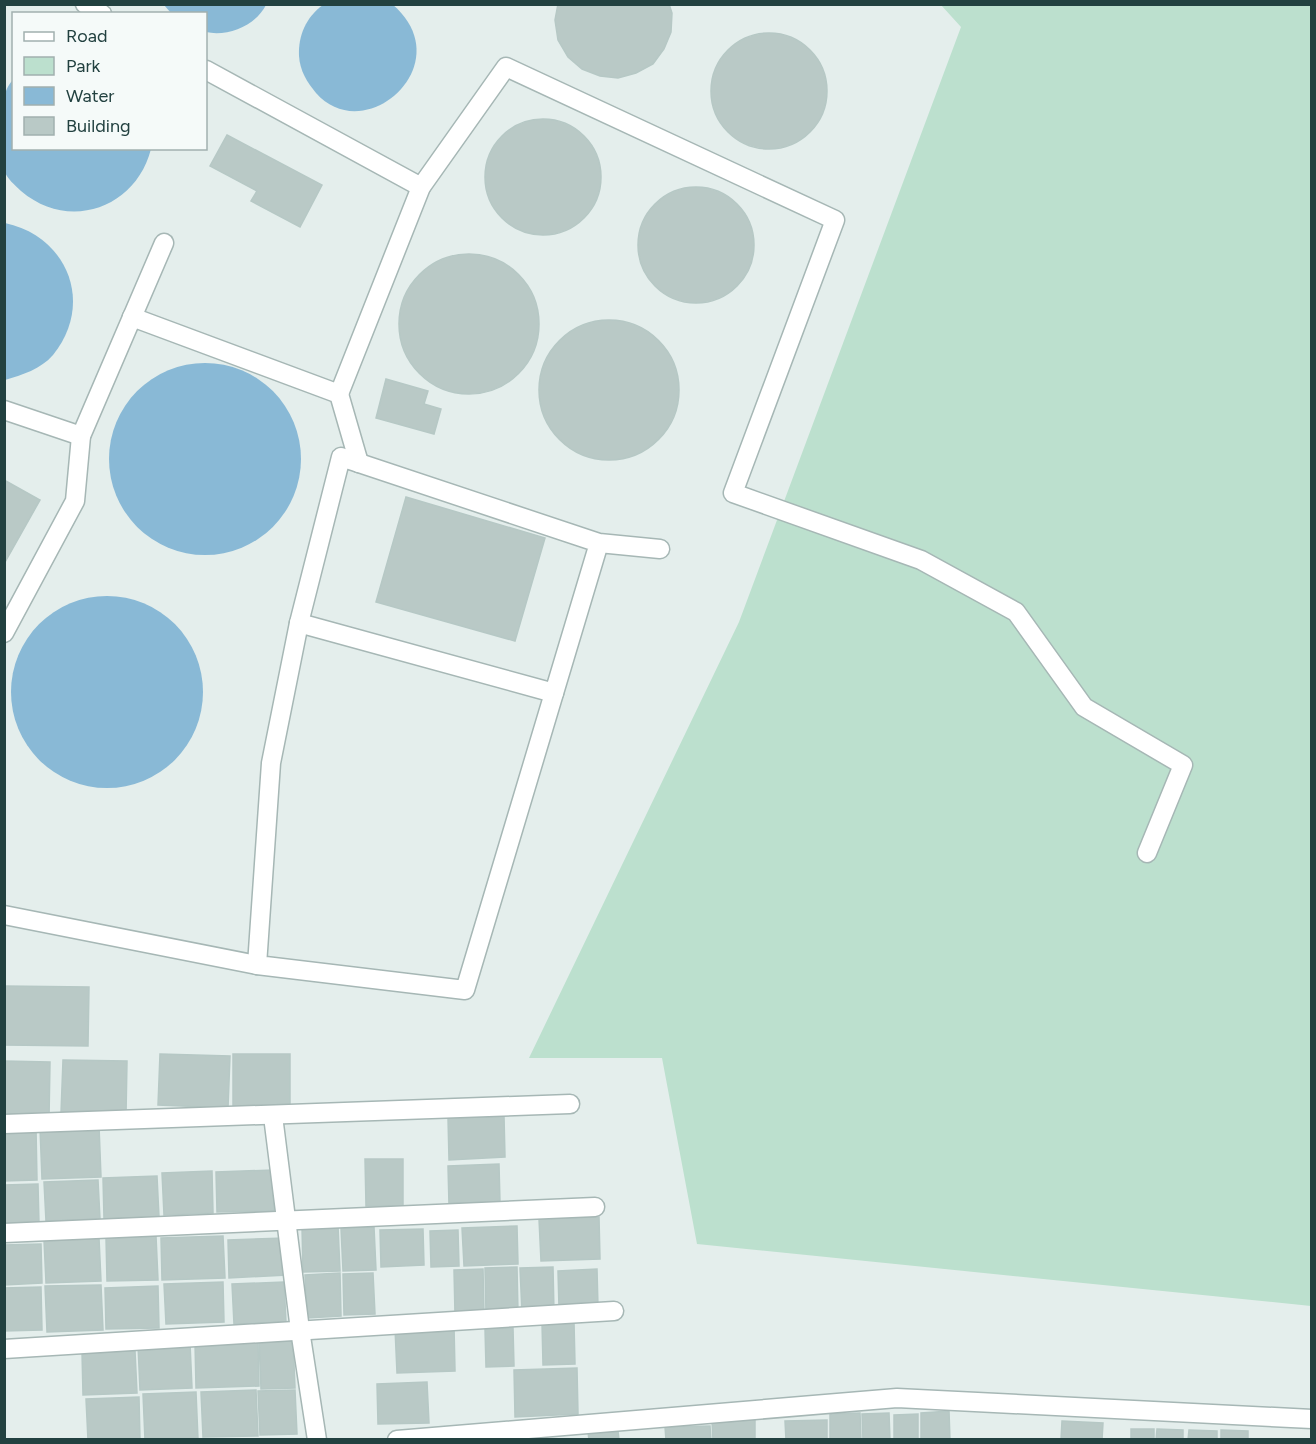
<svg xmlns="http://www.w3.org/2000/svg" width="1316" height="1444" font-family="Figtree,sans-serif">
  <rect width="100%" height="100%" fill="#e4eeec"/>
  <polygon fill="#bce0ce" points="941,5 1311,5 1311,1306 697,1244 662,1058 529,1058 739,622 961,27"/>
  <g fill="#89b9d6">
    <path d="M392,4C462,63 365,149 316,93C307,82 300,71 299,56C298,36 306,17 323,5Z"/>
    <path d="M164,5H266C256,25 228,37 206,32V14L171,13Z"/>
    <path d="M13,80L14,148L151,149C136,208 69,232 21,191C15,185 7,179 4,170C1,156 4,138 4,124C4,108 1,92 13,80Z"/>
    <path d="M5,223C67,236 95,303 53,355C41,369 22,375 5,380Z"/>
    <circle cx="205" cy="459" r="96"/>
    <circle cx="107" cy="692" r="96"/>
  </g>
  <g fill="#b9c9c6" stroke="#b6c8c5" stroke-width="1.5">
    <polygon points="558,4 669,4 672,13 671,32 664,49 653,64 636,73 618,78 600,76 582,69 568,57 558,40 555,20"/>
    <circle cx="769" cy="91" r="58"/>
    <circle cx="543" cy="177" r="58"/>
    <polygon points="227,135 322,185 300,227 251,201 257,191 210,166"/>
    <circle cx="696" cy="245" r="58"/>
    <circle cx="469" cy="324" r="70"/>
    <circle cx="609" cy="390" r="70"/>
    <polygon points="386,379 428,391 424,404 441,409 434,434 376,418"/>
    <polygon points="4,480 40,500 4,564"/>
    <polygon points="406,497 545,538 515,641 376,602"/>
    <polygon points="4,986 89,987 88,1046 4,1045"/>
    <polygon points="160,1054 230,1056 228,1108 158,1105"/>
    <rect x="233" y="1054" width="57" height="52"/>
    <polygon points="63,1060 127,1061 126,1115 61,1113"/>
    <polygon points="4,1061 50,1062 49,1119 4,1118"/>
    <polygon points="504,1116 505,1157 449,1160 448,1118"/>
    <polygon points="99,1126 101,1177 42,1179 40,1128"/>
    <polygon points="36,1128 37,1180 4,1181 4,1129"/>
    <polygon points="365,1159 403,1159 403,1206 366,1206"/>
    <polygon points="499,1164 500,1203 449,1205 448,1166"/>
    <polygon points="273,1170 274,1211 217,1212 216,1172"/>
    <polygon points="212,1171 213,1213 164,1215 162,1173"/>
    <polygon points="157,1176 159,1217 104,1219 103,1178"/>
    <polygon points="98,1180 100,1219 46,1221 44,1182"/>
    <polygon points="38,1184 39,1224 4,1226 4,1185"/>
    <polygon points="599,1217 600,1259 541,1261 539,1219"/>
    <polygon points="338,1226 340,1271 303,1272 302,1227"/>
    <polygon points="517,1226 518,1264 464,1266 462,1228"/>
    <polygon points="374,1227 376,1270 343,1271 341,1228"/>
    <polygon points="423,1229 424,1265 381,1267 380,1230"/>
    <polygon points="458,1230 459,1266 431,1267 430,1231"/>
    <polygon points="156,1236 158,1280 107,1281 106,1238"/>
    <polygon points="223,1236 225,1278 162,1280 161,1238"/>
    <polygon points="99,1238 101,1281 46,1283 44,1240"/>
    <polygon points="285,1238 287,1275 229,1278 228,1240"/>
    <polygon points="41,1244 42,1283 4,1285 4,1245"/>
    <polygon points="517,1267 518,1312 486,1313 485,1268"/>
    <polygon points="553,1267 554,1312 522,1313 520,1268"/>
    <polygon points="483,1269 484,1313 455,1314 454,1270"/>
    <polygon points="597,1269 598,1307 559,1308 558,1271"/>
    <polygon points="340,1273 341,1316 307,1318 305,1275"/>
    <polygon points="373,1273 375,1314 344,1315 343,1274"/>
    <polygon points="223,1282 224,1322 166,1324 164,1284"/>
    <polygon points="284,1282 286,1322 234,1324 232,1284"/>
    <polygon points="101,1285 103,1330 47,1332 45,1286"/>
    <polygon points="158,1286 159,1328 106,1329 105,1288"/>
    <polygon points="41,1287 42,1330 4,1331 4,1288"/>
    <polygon points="574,1322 575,1364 543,1365 542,1323"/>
    <polygon points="454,1326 455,1371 397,1373 395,1328"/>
    <polygon points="513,1328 514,1366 486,1367 485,1329"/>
    <polygon points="293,1340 295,1388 261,1389 259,1341"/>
    <polygon points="258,1341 259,1386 196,1388 195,1343"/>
    <polygon points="190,1343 192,1388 140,1390 138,1345"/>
    <polygon points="135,1351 137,1393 83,1395 82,1352"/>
    <polygon points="577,1368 578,1414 515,1417 514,1370"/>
    <polygon points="427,1382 429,1423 378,1424 377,1384"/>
    <polygon points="256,1390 258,1436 203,1437 201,1392"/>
    <polygon points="295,1390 297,1434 260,1435 258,1391"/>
    <polygon points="196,1392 198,1439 145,1440 143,1394"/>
    <polygon points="139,1397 140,1440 88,1440 86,1399"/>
    <polygon points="949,1411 950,1440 921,1440 921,1413"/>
    <polygon points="860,1413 861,1440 830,1440 830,1414"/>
    <polygon points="889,1413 890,1440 863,1440 862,1414"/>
    <polygon points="918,1414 918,1440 894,1440 894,1415"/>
    <polygon points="755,1419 755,1440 713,1440 712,1420"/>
    <polygon points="827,1420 827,1440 786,1440 785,1421"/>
    <polygon points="1062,1421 1103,1423 1102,1440 1061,1440"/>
    <polygon points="710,1426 711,1440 666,1440 665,1427"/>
    <rect x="1131" y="1429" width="23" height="11"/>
    <polygon points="1157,1429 1183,1430 1183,1440 1156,1440"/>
    <polygon points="1189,1430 1217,1431 1217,1440 1188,1440"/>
    <polygon points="1221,1430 1248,1431 1248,1440 1221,1440"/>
    <polygon points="618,1431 619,1440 589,1440 588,1432"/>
  </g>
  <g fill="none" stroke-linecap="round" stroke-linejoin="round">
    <defs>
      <g id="minor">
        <polyline points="85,4 102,14"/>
        <polyline points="206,70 421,187"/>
        <polyline points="132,317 339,394 359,463"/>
        <polyline points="339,394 421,187 506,67 835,220 733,493 921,560 1016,612 1084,707 1183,765 1147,853"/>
        <polyline points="4,410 81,436"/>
        <polyline points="599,543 465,990 257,965 271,763 299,623 341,457 599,543 660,549"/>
        <polyline points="299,623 554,693"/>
        <polyline points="4,633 75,501 81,436 164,243"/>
        <polyline points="4,915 257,965"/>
        <polyline points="273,1116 300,1330 317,1440"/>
        <polyline points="4,1124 570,1104"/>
        <polyline points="4,1233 595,1207"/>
        <polyline points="4,1349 614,1311"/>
        <polyline points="397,1440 897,1398 1312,1419"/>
      </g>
    </defs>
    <use href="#minor" stroke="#a6b7b5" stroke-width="21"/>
    <use href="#minor" stroke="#fff" stroke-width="18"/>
  </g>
  <rect width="1316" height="1444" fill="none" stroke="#224140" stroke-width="12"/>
  <rect x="12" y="12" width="195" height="138" fill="#f5faf9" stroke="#a1b0af" stroke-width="1.5"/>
  <rect x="24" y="32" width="30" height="9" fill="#ffffff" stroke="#a1b0af" stroke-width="1.5"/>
  <text x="66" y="42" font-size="18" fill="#224140">Road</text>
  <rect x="24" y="57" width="30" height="18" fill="#bce0ce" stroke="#a1b0af" stroke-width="1.5"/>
  <text x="66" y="72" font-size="18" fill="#224140">Park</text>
  <rect x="24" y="87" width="30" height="18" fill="#89b9d6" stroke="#a1b0af" stroke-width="1.5"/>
  <text x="66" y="102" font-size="18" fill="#224140">Water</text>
  <rect x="24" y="117" width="30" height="18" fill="#b9c9c6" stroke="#a1b0af" stroke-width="1.5"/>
  <text x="66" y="132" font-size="18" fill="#224140">Building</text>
</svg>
